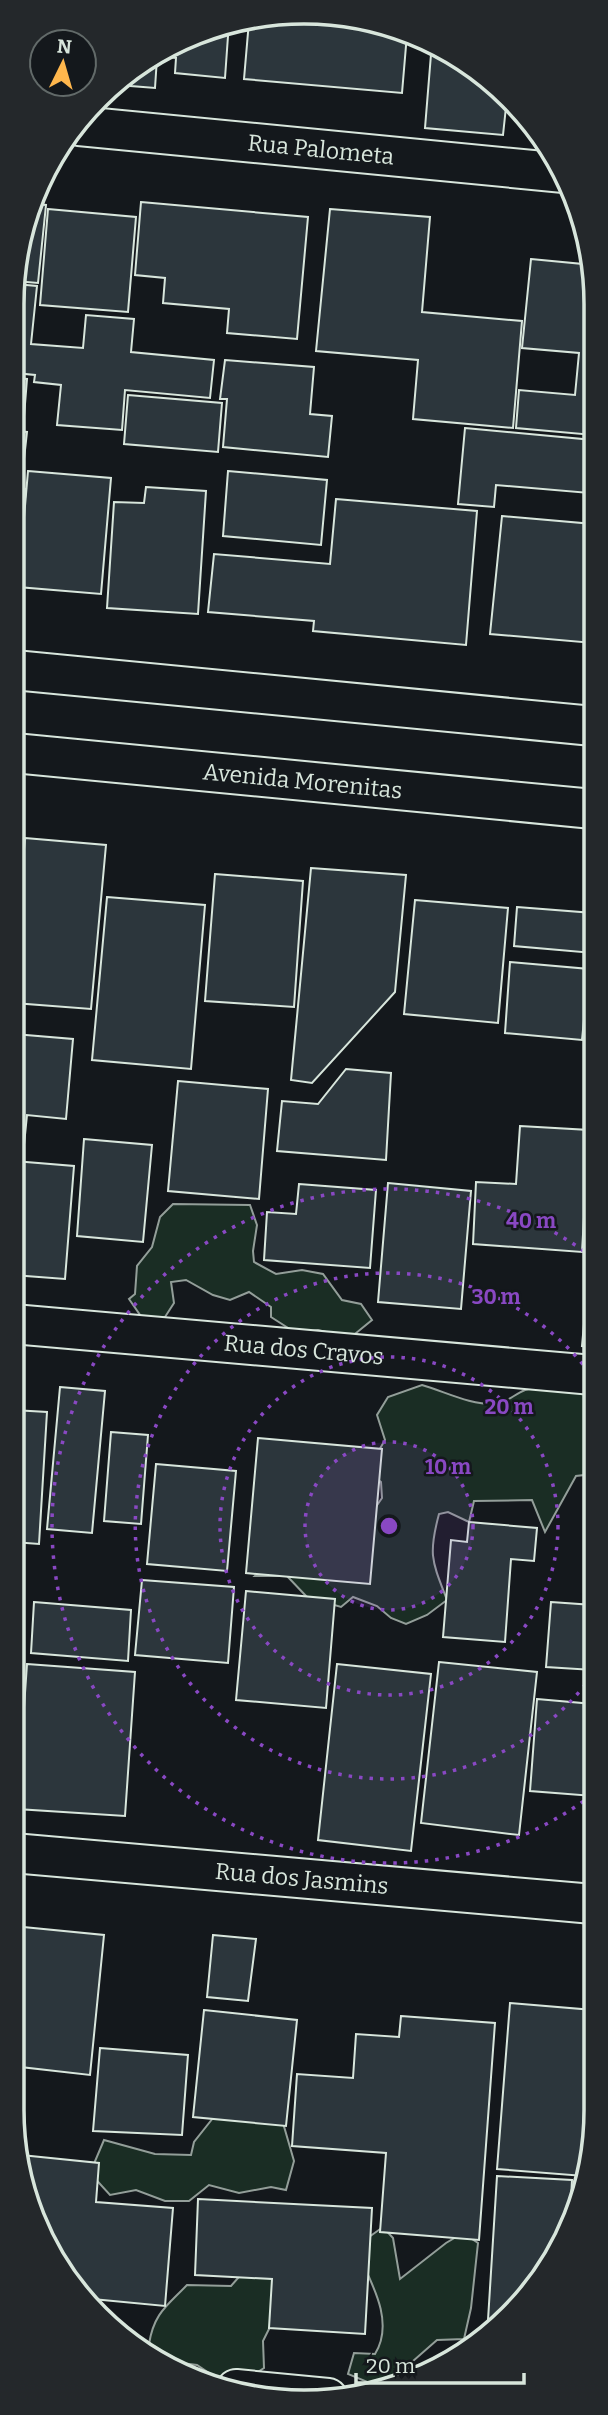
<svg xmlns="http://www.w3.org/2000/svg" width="608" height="2415" font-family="Bitter,serif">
  <rect width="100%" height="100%" fill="#14181c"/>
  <g fill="#1a2d24" stroke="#939e99" stroke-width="2">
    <polygon points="173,1204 250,1205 257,1225 253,1251 254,1262 276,1274 302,1270 323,1274 342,1300 361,1304 372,1320 350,1338 318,1330 296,1333 271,1317 271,1307 249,1292 230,1300 213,1295 186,1280 171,1282 174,1303 165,1317 145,1322 129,1299 135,1294 137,1266 152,1247 160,1217"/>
    <path d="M422,1385C446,1392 470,1405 496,1404C506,1403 515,1394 525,1390C539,1385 582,1386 593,1396V1474L576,1476L545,1532L532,1500L474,1501L469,1522L448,1512L439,1514C428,1555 432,1561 447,1600L427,1615L406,1624L391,1618L377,1606L353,1597L341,1607L307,1597L287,1576H255L284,1551L373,1511L382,1498L381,1482L367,1471L385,1440L377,1415L388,1397Z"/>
    <polygon points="217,2113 283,2123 294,2161 286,2190 271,2187 239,2193 209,2185 189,2201 165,2201 136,2190 110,2195 90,2173 104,2140 155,2154 191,2155 194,2142"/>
    <path d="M383,2227L393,2238L400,2279L446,2243L463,2233L478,2243L471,2308L464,2339L437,2340L413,2361L407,2379L384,2389L348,2374L354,2353L375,2354C396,2320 369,2279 355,2247Z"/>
    <path d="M253,2261L278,2273L274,2319L263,2341L264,2368L253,2375L218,2379L197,2365L166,2361L149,2344C154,2313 167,2306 187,2285L231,2286Z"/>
  </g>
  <g fill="#2c363c" stroke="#d8e6dc" stroke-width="2">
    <polygon points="342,15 407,34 402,93 244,79 249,21"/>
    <polygon points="229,22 225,78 175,73 176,58 160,56"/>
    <polygon points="432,42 511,98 518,108 506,107 503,135 425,128"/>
    <polygon points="157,58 155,88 131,86 133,69"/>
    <polygon points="141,202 308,217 297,339 227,333 229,309 163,303 165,278 135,275"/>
    <polygon points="36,204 46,205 38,283 15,281 15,266"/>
    <polygon points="48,209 136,217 128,312 40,305"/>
    <polygon points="330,209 430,217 422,312 522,321 513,428 413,419 418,360 316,351"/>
    <polygon points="531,259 593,265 593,435 516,428 519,390 575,395 579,353 522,348"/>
    <polygon points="15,284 37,286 31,344 83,348 86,315 134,319 131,352 214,360 210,398 125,390 122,430 57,425 61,385 34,382 35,375 15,373"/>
    <polygon points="225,360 314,367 310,414 332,416 328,457 223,447 227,399 220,399"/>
    <polygon points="15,378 27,379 23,429 15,428"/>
    <polygon points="128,395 222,403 218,452 124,444"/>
    <polygon points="465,428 593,440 589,493 496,485 494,507 458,504"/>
    <polygon points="15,431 27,432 21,486 15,486"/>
    <polygon points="28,471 111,478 101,594 18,587"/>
    <polygon points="228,471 327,480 321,545 223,536"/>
    <polygon points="146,487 206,491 198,614 107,608 114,502 144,503"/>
    <polygon points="14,488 26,489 16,586 14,586"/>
    <polygon points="336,499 477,511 466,645 313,631 314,621 208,612 214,554 330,564"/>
    <polygon points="502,516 593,524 593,643 490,634"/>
    <polygon points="25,838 106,845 91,1009 14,1003 14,962"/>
    <polygon points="311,868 406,875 395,992 312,1083 291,1080"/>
    <polygon points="215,874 303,881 294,1007 205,1001"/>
    <polygon points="107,897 205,905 191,1069 92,1060"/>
    <polygon points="415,900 508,908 498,1023 404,1014"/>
    <polygon points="517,907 593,913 593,953 514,946"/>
    <polygon points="510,962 589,969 582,1040 505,1033"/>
    <polygon points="14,1034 73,1039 66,1119 27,1115 24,1145 14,1144"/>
    <polygon points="346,1069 391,1073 386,1160 277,1151 282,1101 318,1104"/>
    <polygon points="178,1081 268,1089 259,1199 168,1191"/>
    <polygon points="520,1126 589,1130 582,1252 473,1244 476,1182 516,1184"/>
    <polygon points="84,1139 152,1145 143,1242 77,1236"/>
    <polygon points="14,1161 74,1166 65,1279 13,1275"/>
    <polygon points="388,1183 471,1191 461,1309 378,1302"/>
    <polygon points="299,1184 376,1190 370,1268 264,1260 267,1212 296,1214"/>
    <polygon points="591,1247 593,1247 593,1347 582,1346"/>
    <polygon points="60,1387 105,1391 92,1533 47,1529"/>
    <polygon points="13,1410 47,1412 39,1544 13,1542"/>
    <polygon points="111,1432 148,1435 141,1524 104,1521"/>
    <polygon points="258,1438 382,1449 370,1584 246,1573"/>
    <polygon points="156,1464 236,1471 227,1571 147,1564"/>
    <polygon points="469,1522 537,1528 534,1561 511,1559 505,1642 443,1637 451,1540 467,1542"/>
    <polygon points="142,1580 234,1587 228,1663 135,1655"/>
    <polygon points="246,1591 335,1599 326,1708 236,1700"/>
    <polygon points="34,1602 131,1610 128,1661 31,1653"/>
    <polygon points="551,1602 593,1605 593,1670 546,1667"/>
    <polygon points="439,1662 537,1672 519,1835 421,1823"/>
    <polygon points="27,1664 135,1672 125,1816 17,1809"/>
    <polygon points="337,1664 431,1674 411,1851 318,1840"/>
    <polygon points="13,1687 23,1687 13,1804"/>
    <polygon points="537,1699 593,1704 593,1796 530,1791"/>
    <polygon points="13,1926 104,1935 90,2075 12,2066"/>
    <polygon points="213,1935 256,1939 248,2001 207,1997"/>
    <polygon points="510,2003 593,2010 593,2112 589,2160 584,2176 497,2169"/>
    <polygon points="204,2010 297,2020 286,2126 193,2117"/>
    <polygon points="401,2016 495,2023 479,2240 380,2232 386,2153 292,2146 297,2074 353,2078 356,2034 399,2037"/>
    <polygon points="100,2048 188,2055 182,2135 93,2131"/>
    <polygon points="21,2155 99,2163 96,2202 173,2208 165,2306 82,2298 34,2222"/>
    <polygon points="497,2176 572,2180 570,2219 557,2257 487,2336"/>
    <polygon points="198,2199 372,2208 365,2334 269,2328 272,2279 195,2275"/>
  </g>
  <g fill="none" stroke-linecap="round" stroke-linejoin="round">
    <defs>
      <g id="minor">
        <path id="s1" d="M79,126L564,173"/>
        <path id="s2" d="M13,1324L593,1375"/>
        <path id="s3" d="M13,1853L593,1904"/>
        <polyline points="236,2389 328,2398"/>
      </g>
      <g id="major">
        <polyline points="14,670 593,726"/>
        <path id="s4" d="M14,753L593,809"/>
      </g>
    </defs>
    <use href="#minor" stroke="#d8e6dc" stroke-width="42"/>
    <use href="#major" stroke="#d8e6dc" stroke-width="42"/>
    <use href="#minor" stroke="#14181c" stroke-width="38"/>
    <use href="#major" stroke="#14181c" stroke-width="38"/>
  </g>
  <circle cx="389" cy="1526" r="84" fill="#8948c3" fill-opacity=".12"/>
  <g fill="none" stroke="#8948c3" stroke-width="3.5" stroke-dasharray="3.5 7">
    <circle cx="389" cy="1526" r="84"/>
    <circle cx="389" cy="1526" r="169"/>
    <path d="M592 1676A253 253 0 1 1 592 1376"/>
    <path d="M592 1795A337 337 0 1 1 592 1257"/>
  </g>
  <g text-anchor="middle" stroke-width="5" stroke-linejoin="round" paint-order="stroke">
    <g font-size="23" fill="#d8e6dc" stroke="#14181c">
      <text dy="8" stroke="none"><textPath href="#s1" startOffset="243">Rua Palometa</textPath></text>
      <text dy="8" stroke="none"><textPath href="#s4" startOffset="290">Avenida Morenitas</textPath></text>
      <text dy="8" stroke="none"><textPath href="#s2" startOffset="292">Rua dos Cravos</textPath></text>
      <text dy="8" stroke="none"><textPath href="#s3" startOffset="290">Rua dos Jasmins</textPath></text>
    </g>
  </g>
  <path d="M0 0H608V2415H0ZM304 24H304A280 280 0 0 1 584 304V2110A280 280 0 0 1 304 2390H304A280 280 0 0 1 24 2110V304A280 280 0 0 1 304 24Z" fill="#24282b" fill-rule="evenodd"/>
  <path fill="none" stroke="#d8e6dc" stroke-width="3.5" d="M304 24H304A280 280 0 0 1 584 304V2110A280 280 0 0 1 304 2390H304A280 280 0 0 1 24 2110V304A280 280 0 0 1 304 24Z"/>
  <circle cx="389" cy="1526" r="10" fill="#8948c3" stroke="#14181c" stroke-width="3.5"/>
  <g font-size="21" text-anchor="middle" font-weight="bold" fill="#8948c3" stroke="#14181c" stroke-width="5" stroke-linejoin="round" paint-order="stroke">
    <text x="531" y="1228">40 m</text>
    <text x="496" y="1304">30 m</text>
    <text x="509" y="1414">20 m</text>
    <text x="448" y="1474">10 m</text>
  </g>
  <g transform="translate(63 63) rotate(5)"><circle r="33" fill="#14181c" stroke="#626a69" stroke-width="2"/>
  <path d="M0-5L12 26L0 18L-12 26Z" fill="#ffb74d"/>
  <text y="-10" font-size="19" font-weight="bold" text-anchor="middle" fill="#d8e6dc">N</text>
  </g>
  <path d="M356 2373v10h168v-10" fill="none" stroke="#d8e6dc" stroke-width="3.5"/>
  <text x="366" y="2373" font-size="21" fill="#d8e6dc" stroke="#14181c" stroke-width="5" paint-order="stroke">20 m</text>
</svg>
